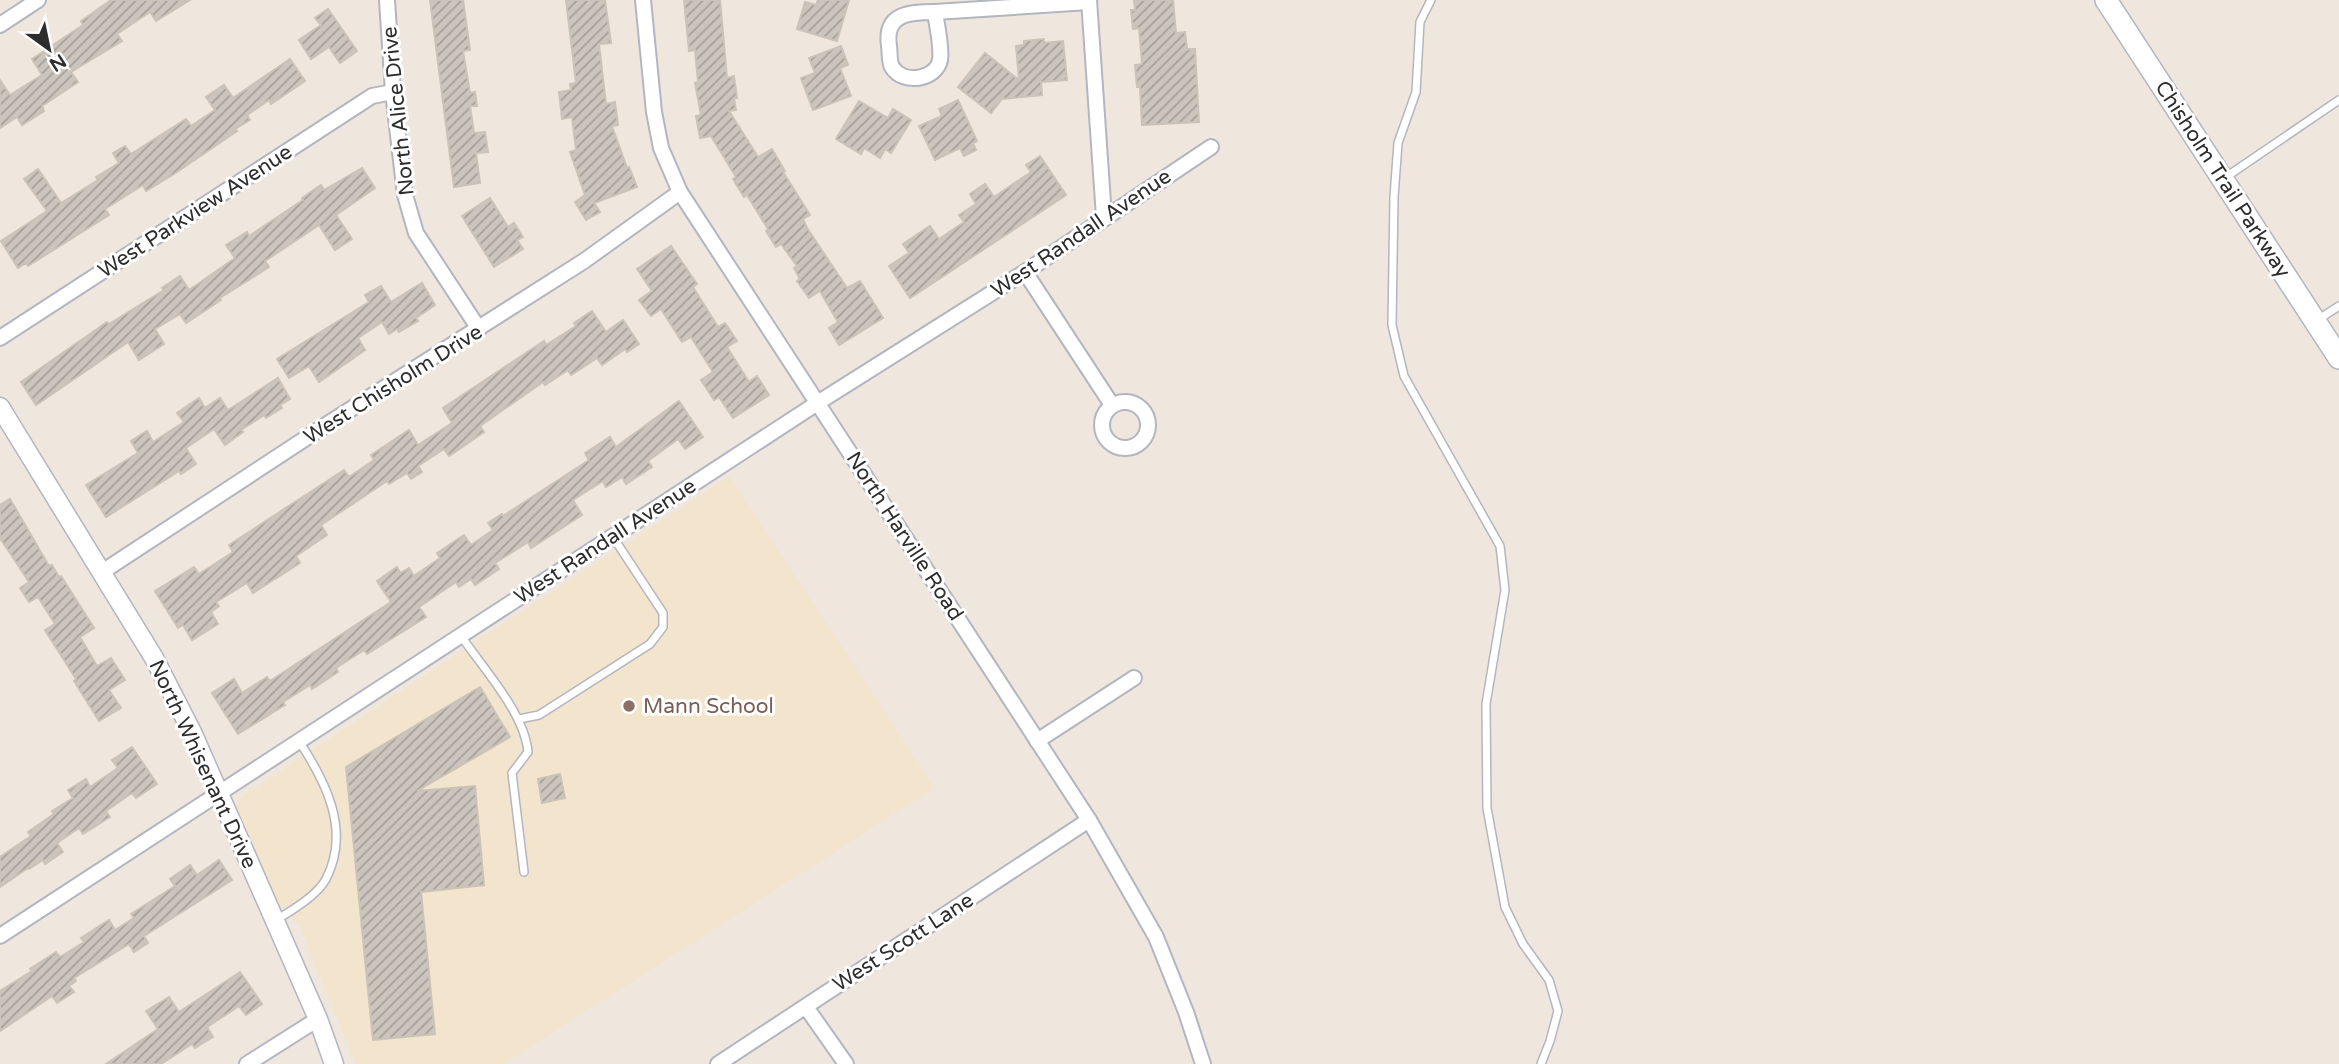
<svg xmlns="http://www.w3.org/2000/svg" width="2339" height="1064" font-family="'Varela Round',sans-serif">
  <defs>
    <pattern id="building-hatch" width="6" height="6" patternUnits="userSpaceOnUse" patternTransform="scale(1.75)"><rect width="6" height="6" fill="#cbc5bd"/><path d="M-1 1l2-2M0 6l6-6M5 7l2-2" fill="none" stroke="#a5a09a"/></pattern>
  </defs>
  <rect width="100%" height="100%" fill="#efe7de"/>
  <polygon fill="#f2e4cd" points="730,476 935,788 504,1064 356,1064 298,923 275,901 237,810 240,798 496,628"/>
  <g fill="url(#building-hatch)" stroke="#cbc3b7" stroke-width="2">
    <polygon points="111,0 190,0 156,21 150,12 117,34 122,41 71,72 78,82 42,106 44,111 22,125 17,117 0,128 0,80 10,95 42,75 32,59 83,25 81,21"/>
    <polygon points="430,0 463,0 470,50 463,51 470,93 475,92 477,106 470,106 474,133 485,132 488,152 476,153 480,183 454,187"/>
    <polygon points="566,0 605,0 611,43 599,44 606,104 615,102 618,125 612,126 627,168 629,167 637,187 594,203 600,212 586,220 575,202 585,195 570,152 576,150 572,117 562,119 559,92 571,90 570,84 576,83"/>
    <polygon points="684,0 720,0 727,78 734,76 737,98 734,98 736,110 729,111 758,157 772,149 785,171 783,172 810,215 803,219 807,228 847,288 860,281 883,318 839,345 829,328 838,322 820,291 809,298 797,281 800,279 794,268 797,266 781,244 776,247 766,231 768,229 747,195 744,197 733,179 736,177 711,136 700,138 696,116 701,115 695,83 698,82 695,50 689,51"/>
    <polygon points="818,0 849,0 837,41 797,29 805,2 816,5"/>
    <polygon points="1134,0 1173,0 1176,33 1185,32 1187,49 1195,49 1199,122 1142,125 1140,87 1137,87 1135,65 1142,64 1139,28 1133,29 1131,10 1135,10"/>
    <polygon points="328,9 357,51 340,63 329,47 311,59 299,40 321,25 315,18"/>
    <polygon points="1044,39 1044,43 1063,41 1067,80 1041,82 1042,95 1002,99 991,113 958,87 985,53 1019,80 1016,46 1024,45 1024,41"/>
    <polygon points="841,46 848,65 840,68 851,96 813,110 801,78 815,73 809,58"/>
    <polygon points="290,59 305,81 271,104 269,100 247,115 250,120 235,129 237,131 174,174 146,191 143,185 105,209 109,215 28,266 26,263 18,268 1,241 47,211 24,179 38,169 61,203 98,180 96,177 119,163 113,153 125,146 131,154 186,119 191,126 215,110 206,97 224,85 233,98"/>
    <polygon points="958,100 977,141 973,143 976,150 964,156 960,148 935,160 919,126 942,116 939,109"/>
    <polygon points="859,101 888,118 893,109 911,120 891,153 885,149 880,158 864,148 861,154 836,139"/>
    <polygon points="1040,156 1066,195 910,298 889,266 909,253 903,244 930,226 939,239 964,222 959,215 976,204 970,194 985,184 994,197 1031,172 1026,165"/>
    <polygon points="362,168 375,188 336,215 352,239 335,250 319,225 265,261 269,267 220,298 221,300 186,323 180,314 155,329 164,344 139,360 128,342 36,405 21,382 107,322 109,324 164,290 162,288 180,276 189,290 235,258 226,245 247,232 249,236 303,200 302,198 321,185 324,190"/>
    <polygon points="490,198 508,227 514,223 523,237 517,240 523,249 494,267 462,216"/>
    <polygon points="671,246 697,284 693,287 718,327 725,323 737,341 727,347 749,382 757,376 769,395 733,418 719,397 714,400 701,380 713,372 691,337 682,342 661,309 651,316 639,300 652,291 637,269"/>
    <polygon points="422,283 435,305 416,318 418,321 399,332 397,329 389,334 382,322 358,338 365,350 319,382 309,366 289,378 277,359 369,302 365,295 381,286 391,302"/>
    <polygon points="592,311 606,332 623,320 639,344 627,352 625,349 602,365 597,358 571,375 568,370 545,385 543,382 480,426 484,432 449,456 444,449 418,466 422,472 411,479 407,473 389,484 387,481 321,525 327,535 296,556 300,563 253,593 247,583 216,602 219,606 211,612 218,624 192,640 183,625 178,628 155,591 194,567 199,574 233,552 229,545 344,470 349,477 374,460 371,455 409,430 418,445 452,423 443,408 544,341 546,345 576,326 574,323"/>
    <polygon points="278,378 290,399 280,405 282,408 266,418 264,415 241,430 243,432 225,445 214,429 186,448 196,464 181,474 179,471 106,517 86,485 138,453 131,441 147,431 153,442 184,422 177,413 199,398 205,408 220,398 228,410"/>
    <polygon points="679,401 703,437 685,449 678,439 648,461 652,467 626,484 622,477 606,487 603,481 573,500 582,515 531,548 528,542 495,563 499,569 475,585 471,579 459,587 456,582 419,607 426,617 367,654 364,650 336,668 338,672 312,689 310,685 283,702 285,705 238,734 212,693 234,679 242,693 267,677 270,681 391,602 377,581 397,567 400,573 409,568 414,576 440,558 437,553 464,535 471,545 493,530 488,523 502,514 503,516 589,460 585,453 610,437 616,447"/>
    <polygon points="10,499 49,566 52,565 59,577 61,576 94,628 80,637 97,666 111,658 125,680 109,690 121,708 99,721 74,681 76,679 45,630 55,624 38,597 29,602 20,588 29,582 0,538 0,505"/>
    <polygon points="480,687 510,737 417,791 475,786 484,885 421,892 435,1034 373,1040 346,767"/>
    <polygon points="132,747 157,784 136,798 132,793 106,811 110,817 83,834 79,828 57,843 63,852 45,864 43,860 29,869 28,868 0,887 0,857 31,836 28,832 54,814 52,811 73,798 68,790 86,779 90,787 118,768 112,760"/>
    <polygon points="560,774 565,798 542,803 538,779"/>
    <polygon points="219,860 232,880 144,936 148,943 134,952 129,944 74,978 76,981 69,986 74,992 57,1003 52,996 0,1031 0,991 32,971 30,969 56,952 60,957 84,942 81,938 109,920 115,930 134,918 131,914 175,886 170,879 190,865 197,875"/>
    <polygon points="240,972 262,1004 246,1015 239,1006 207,1027 213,1037 195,1048 192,1044 161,1064 106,1064 158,1029 146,1011 169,997 179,1012"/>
  </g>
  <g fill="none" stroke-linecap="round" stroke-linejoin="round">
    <defs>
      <g id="service">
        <polyline points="1431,0 1420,22 1416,92 1398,143 1394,197 1392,325 1404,376 1500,546 1505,590 1486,704 1487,808 1505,907 1523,944 1549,980 1558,1011 1550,1041 1541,1064"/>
        <polyline points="2226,177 2339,100"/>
        <polyline points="2316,321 2339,306"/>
        <path d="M461,636C483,668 525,714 528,752L512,773L524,872"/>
        <polyline points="519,719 539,715 650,644 663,627 663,613 613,537"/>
        <path d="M276,920C291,911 318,895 326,879C351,831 326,782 299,741"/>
      </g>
      <g id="minor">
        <polyline points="387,0 393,92 405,195 416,233 479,329"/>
        <polyline points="643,0 654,112 661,148 680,192 1089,820 1156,937 1186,1012 1203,1064"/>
        <polyline points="1089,0 1104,217"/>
        <path d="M935,12C937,27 942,46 940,60C936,80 903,85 892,67C889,62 890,52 889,46C884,13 910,12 935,12Z"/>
        <polyline points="935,12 1089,2"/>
        <polyline points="0,25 38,0"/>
        <polyline points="1025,272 1112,405"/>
        <polyline points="0,338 372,96 393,92"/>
        <circle cx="1125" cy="425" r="23"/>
        <polyline points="102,572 329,423 584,261 680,192"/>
        <polyline points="1037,741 1134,678"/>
        <polyline points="0,936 819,402 1025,272 1211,147"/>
        <polyline points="806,1007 846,1064"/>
        <polyline points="247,1064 318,1019"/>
        <polyline points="718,1064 1089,820"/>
      </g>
      <polyline id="tertiary" points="0,407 154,658 192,732 318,1019 334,1064"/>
      <polyline id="secondary" points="2106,0 2339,358"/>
    </defs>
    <use href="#service" stroke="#b2b6c1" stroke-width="10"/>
    <use href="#minor" stroke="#b2b6c1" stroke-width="18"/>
    <use href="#tertiary" stroke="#b2b6c1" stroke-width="21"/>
    <use href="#secondary" stroke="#b2b6c1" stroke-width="24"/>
    <use href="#service" stroke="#fff" stroke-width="7"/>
    <use href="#minor" stroke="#fff" stroke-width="14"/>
    <use href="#tertiary" stroke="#fff" stroke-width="18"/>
    <use href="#secondary" stroke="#fff" stroke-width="21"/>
  </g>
  <circle fill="#8d6e63" stroke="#fff" stroke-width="2.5" cx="629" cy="706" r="7"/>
  <g text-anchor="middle" stroke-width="6" stroke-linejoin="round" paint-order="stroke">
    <g font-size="21" fill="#2d2d2d" stroke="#fff">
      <text transform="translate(398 111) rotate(-96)" y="7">North Alice Drive</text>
      <text transform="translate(2223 179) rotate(57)" y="7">Chisholm Trail Parkway</text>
      <text transform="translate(195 211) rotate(-33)" y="7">West Parkview Avenue</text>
      <text transform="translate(1081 233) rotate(-34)" y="7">West Randall Avenue</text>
      <text transform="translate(393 384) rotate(-32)" y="7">West Chisholm Drive</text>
      <text transform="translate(905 536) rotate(57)" y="7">North Harville Road</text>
      <text transform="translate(605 541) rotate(-33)" y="7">West Randall Avenue</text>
      <text transform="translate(203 764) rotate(65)" y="7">North Whisenant Drive</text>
      <text transform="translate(903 942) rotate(-33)" y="7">West Scott Lane</text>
    </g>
    <g font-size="21" fill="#785e54" stroke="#fff" text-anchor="start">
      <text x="643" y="713">Mann School</text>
    </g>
  </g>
  <g transform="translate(49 49) rotate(147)" stroke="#ffffff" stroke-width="5" paint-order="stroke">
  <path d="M0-5L12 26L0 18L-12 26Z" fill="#2d2d2d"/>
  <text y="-10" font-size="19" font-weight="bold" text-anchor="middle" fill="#2d2d2d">N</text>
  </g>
</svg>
